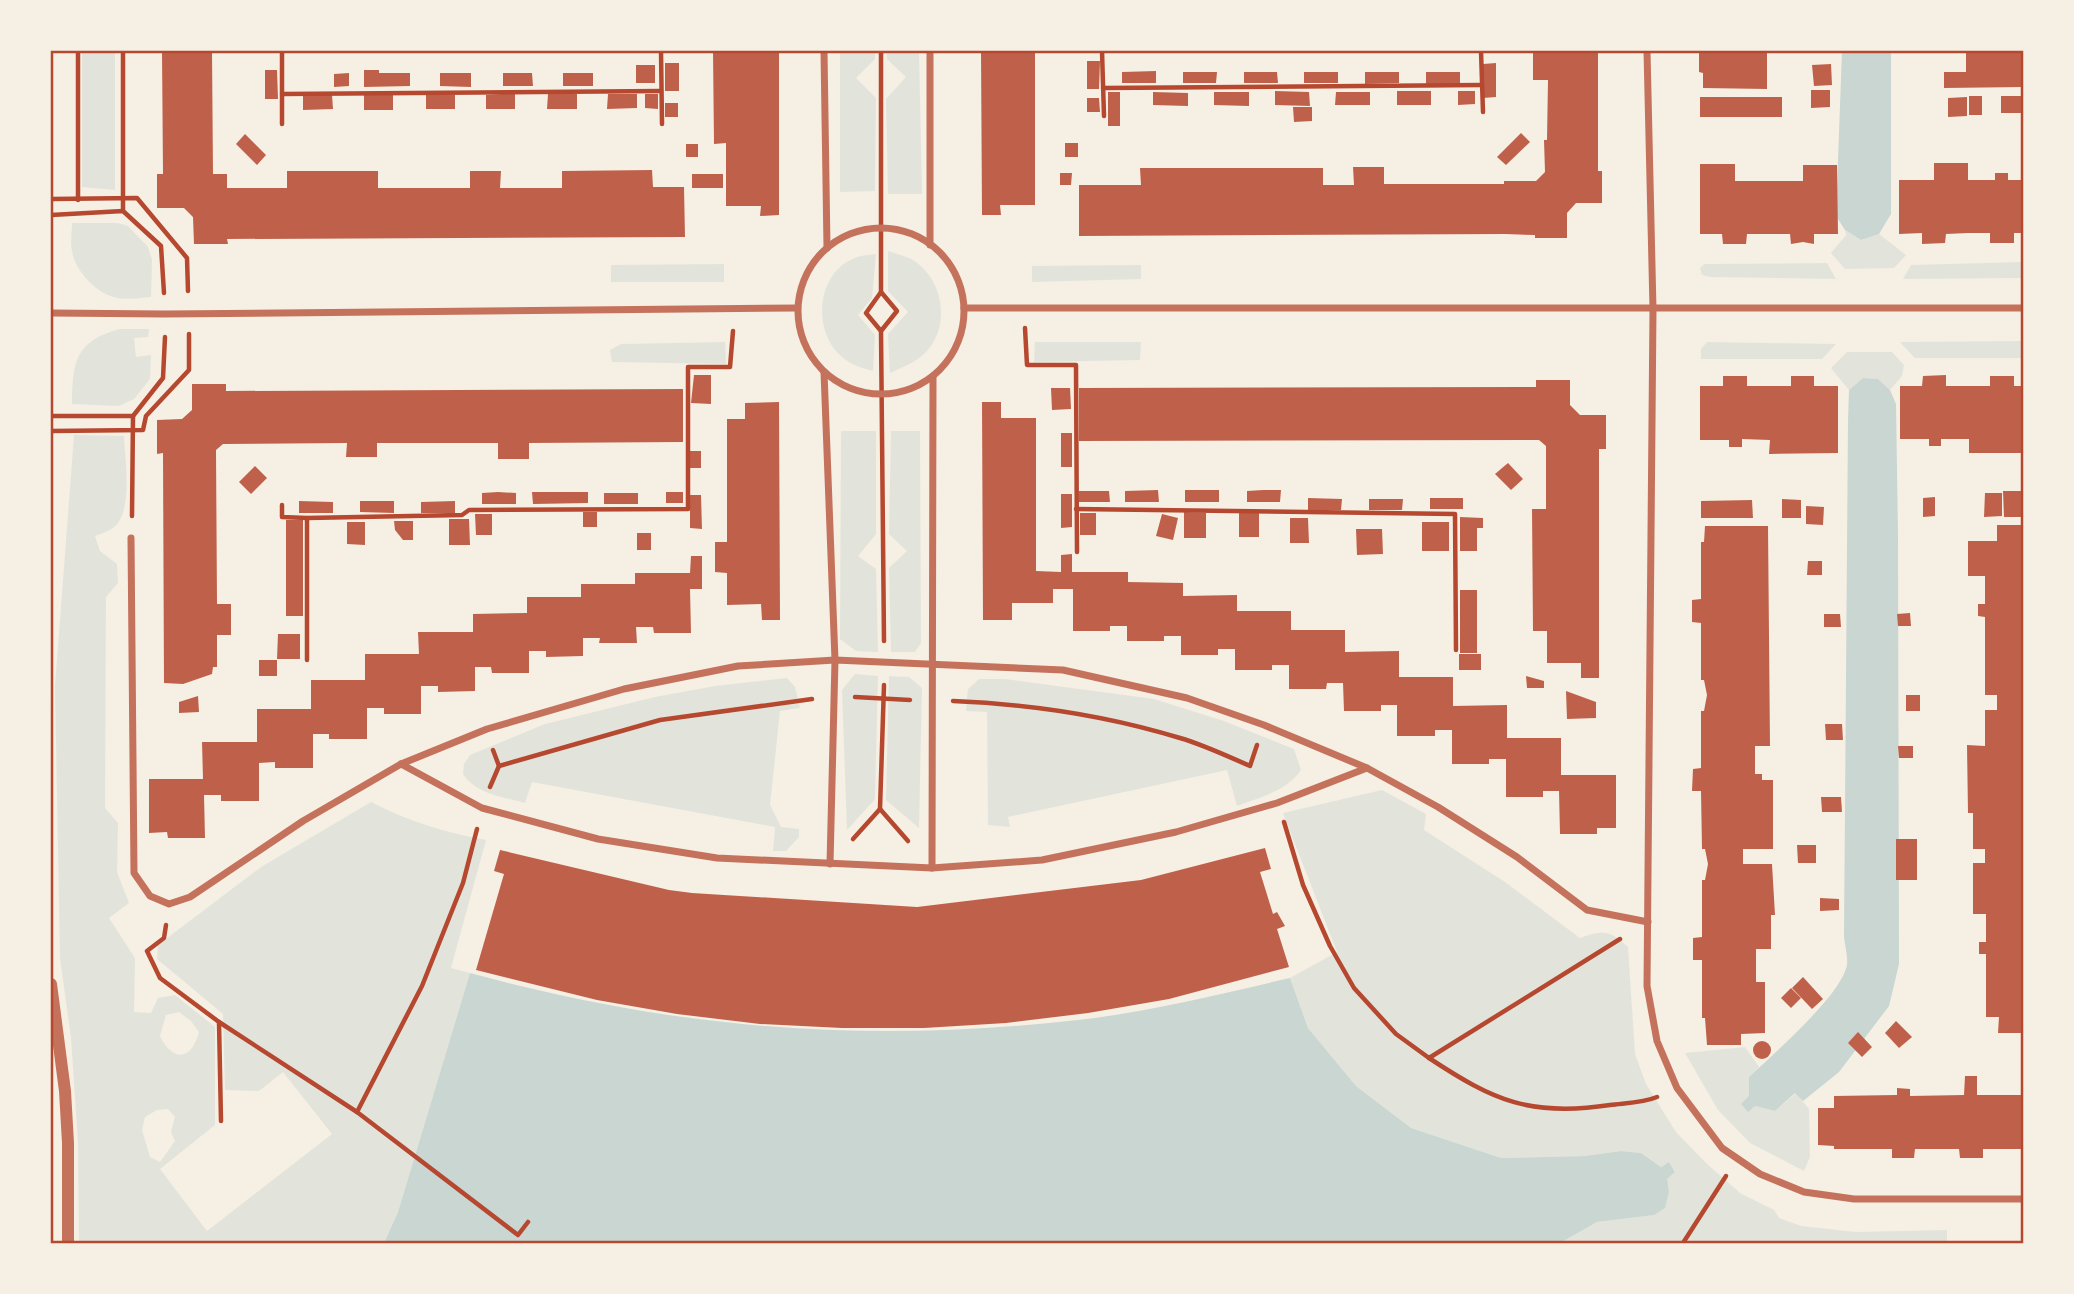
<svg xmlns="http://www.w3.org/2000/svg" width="2074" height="1294" font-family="Signika,sans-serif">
  <rect width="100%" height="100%" fill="#f6efe4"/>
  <g fill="#e2e4dc" fill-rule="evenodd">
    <polygon points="82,51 115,51 115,190 82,187"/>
    <polygon points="840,51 875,51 875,59 856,78 876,98 875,191 840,192"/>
    <polygon points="887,51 919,51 922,194 888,194 886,99 906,77 887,59"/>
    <path d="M72,223H118L128,226L148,247L152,260L151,297C140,298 128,300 117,298C97,294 75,271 72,251C70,242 72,232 72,223Z"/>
    <polygon points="1845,230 1861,240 1879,234 1906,255 1894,268 1845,269 1831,253 1846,235"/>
    <path d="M888,251C896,254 906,256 913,260C943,279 951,324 927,351C917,362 903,367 890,373L888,334L908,312L888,291Z"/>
    <path d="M876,254L872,298L858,315L875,335L873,371C861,368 849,364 840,355C812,329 817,272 855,258C861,255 870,255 876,254Z"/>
    <polygon points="2022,262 2022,278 1903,279 1911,265"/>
    <polygon points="1827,263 1836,279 1710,277 1702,275 1700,268 1704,264"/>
    <polygon points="724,264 724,282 611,282 611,265"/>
    <polygon points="1141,265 1141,279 1032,282 1032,266"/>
    <path d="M120,329H149L148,337L134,338L136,357L151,355L150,379L134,399L119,406L72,404C73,363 74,341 120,329Z"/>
    <polygon points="2021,341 2023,358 1915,358 1900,342"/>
    <polygon points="725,342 726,364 612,362 610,350 621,344"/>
    <polygon points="1035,342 1141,342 1140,360 1034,362"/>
    <polygon points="1707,342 1836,344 1822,359 1701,359 1701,349"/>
    <polygon points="1847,352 1892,352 1904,365 1902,376 1890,390 1878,379 1863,378 1849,390 1831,368"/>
    <polygon points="841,431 876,431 876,534 858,556 876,569 878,652 856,651 840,639"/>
    <polygon points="891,431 920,431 921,643 915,652 891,652 889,568 907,551 889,534"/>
    <path d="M74,435L124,436C125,460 132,503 118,523C113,530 103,533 95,536L100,551L117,564L118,583L106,597L105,808L118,823L117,872L129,903L109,918L135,958L134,1012L151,1013L158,998L175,995L215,1027V1125L160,1169L207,1231L332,1134L283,1072L259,1091L225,1090L223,1014L157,959L158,945L261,867L371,802C407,821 447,833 486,840L451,968L470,973L398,1212L384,1243H79L78,1142L71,1038L60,958L55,686ZM179,1012L191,1021L199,1032C192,1060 173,1063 160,1036L166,1015ZM168,1109L175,1117L171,1132L175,1141L160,1162L150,1157L142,1130L145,1117L157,1110Z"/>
    <polygon points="855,674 878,676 875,799 847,830 842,690"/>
    <polygon points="889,676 909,677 922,688 919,828 886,800"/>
    <path d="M787,678L795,687L800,708L780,711L770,805L781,827L799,829V837L786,851H773L775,827L532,782L525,803C503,797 476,794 463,774L464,764L470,755L545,724L655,697L715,686Z"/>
    <path d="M979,679H1005L1154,699L1224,721L1294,749L1301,770C1287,791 1260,797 1237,806L1227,770L1008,817L1010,827L988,825L987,712L966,711L968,689Z"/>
    <path d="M1382,790L1426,814L1424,830L1505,882L1580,938C1604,930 1609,930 1628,947L1635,1054L1646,1084L1676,1132L1706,1163L1740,1193L1774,1210L1779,1218L1801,1226L1856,1232L1947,1230V1243H1560L1597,1222L1654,1215L1665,1207L1669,1192L1666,1179L1675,1171L1669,1162L1661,1167L1641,1153L1621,1151L1585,1156L1501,1158L1411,1128L1356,1086L1308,1028L1290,978L1337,952L1283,813Z"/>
    <polygon points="1745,1047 1759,1067 1749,1077 1749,1096 1755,1106 1775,1111 1796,1093 1809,1109 1810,1157 1804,1171 1750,1143 1718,1110 1685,1053"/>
  </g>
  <g fill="#c9d6d2">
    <polygon points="1842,51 1891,51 1891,214 1879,234 1861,240 1845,230 1836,216"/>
    <path d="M1863,378L1878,379L1890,390L1896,404L1898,535L1899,964L1889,1006L1839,1072L1803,1101L1795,1093L1775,1111L1755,1106L1748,1112L1741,1104L1749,1096V1077C1773,1054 1841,996 1847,965C1848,957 1845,945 1844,937L1848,421L1849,390Z"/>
    <path d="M470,973C676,1029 866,1044 1078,1020C1149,1012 1220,994 1290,978L1308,1028L1356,1086L1411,1128L1501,1158L1585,1156L1621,1151L1641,1153L1661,1167L1669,1162L1675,1172L1667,1179L1669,1192L1665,1208L1654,1215L1597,1222L1560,1243H384L398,1212Z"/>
  </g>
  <g fill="#bf614a">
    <polygon points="162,51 212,51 213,174 227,174 227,188 287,188 287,171 378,171 378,188 470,188 470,171 501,171 500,188 562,188 562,171 652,170 653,187 684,187 685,237 227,239 228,244 194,244 193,217 184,208 157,208 157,174 163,174"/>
    <polygon points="713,51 779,51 779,215 760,216 761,206 726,206 726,143 714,144"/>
    <polygon points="981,51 1035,51 1035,205 1000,205 1001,215 982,215"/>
    <polygon points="1533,51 1598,51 1598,171 1602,171 1602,203 1576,203 1567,213 1567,238 1535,238 1535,235 1505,234 1079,236 1079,185 1141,185 1140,168 1323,168 1323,185 1354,185 1353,167 1384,167 1384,184 1504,184 1504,181 1536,181 1545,172 1544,140 1547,140 1548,80 1533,80"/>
    <polygon points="1699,51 1767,51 1767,89 1703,88 1703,73 1699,72"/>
    <polygon points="1966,51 2023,51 2023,87 1944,88 1944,72 1966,72"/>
    <polygon points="1087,61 1100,61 1099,89 1087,89"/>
    <rect x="665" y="63" width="14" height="28"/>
    <polygon points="1496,63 1496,97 1483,98 1483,64"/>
    <polygon points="1831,64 1832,85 1814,86 1812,65"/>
    <rect x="636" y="65" width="19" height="18"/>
    <polygon points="265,70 277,70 278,99 265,99"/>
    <polygon points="364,70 379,70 379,73 410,73 410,86 364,87"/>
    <polygon points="1156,71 1156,83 1122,83 1122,72"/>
    <polygon points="1183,72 1217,72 1216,83 1183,83"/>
    <polygon points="1244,72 1277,72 1278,83 1244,83"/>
    <rect x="1304" y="72" width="34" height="11"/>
    <polygon points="1365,72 1399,72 1399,83 1365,84"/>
    <rect x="1426" y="72" width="34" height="12"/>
    <polygon points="349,73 349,86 334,87 334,74"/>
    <polygon points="440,73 471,73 471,87 440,86"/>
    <polygon points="503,73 532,73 533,86 503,86"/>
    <rect x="563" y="73" width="30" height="13"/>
    <polygon points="1811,90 1830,90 1830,107 1811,108"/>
    <polygon points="1275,91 1309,92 1310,106 1275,105"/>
    <rect x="1397" y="91" width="34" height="14"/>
    <polygon points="1458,91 1475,91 1475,104 1458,105"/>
    <rect x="1108" y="92" width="12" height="34"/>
    <polygon points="1153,92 1188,93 1188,106 1153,105"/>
    <polygon points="1214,92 1249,92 1249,106 1214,105"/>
    <polygon points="1336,92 1370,92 1370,105 1335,105"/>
    <polygon points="426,94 455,95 455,109 426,109"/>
    <polygon points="501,94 515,94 515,109 486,109 486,95"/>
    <polygon points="548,94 577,94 577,109 547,109"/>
    <polygon points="608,94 637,94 637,108 607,109"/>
    <polygon points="645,94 658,94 658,109 645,108"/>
    <polygon points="303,95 332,95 333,109 303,110"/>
    <rect x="364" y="95" width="29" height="15"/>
    <rect x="1969" y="96" width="13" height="19"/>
    <rect x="2001" y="96" width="22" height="17"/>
    <rect x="1700" y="97" width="82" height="20"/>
    <polygon points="1967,97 1967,116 1948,117 1948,98"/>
    <polygon points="1087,98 1099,98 1100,112 1087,112"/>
    <rect x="665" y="103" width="13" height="14"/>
    <polygon points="1293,107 1312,107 1312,121 1294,122"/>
    <polygon points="1521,133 1530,142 1506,165 1497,157"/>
    <polygon points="245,134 266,155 257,165 236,144"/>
    <rect x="1065" y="143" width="13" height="14"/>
    <rect x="686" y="144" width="12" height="13"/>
    <polygon points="1934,163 1968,163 1968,180 1995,180 1995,173 2008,173 2008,180 2023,180 2023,233 2014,233 2014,243 1990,243 1990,233 1968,233 1946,234 1945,243 1922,244 1922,233 1899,234 1899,180 1934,180"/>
    <polygon points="1700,164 1735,164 1735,181 1803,181 1803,165 1837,165 1838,234 1814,234 1814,244 1803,242 1791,244 1790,234 1747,234 1746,244 1723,244 1722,234 1700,234"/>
    <polygon points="1060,173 1072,173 1071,185 1060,185"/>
    <rect x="692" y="174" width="31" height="14"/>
    <polygon points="694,375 711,375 711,404 691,403"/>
    <polygon points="1946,375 1946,386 1990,386 1990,376 2014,376 2014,386 2023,386 2023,453 1969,453 1969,439 1941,439 1941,446 1929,446 1929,439 1900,439 1900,386 1922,386 1923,376"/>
    <polygon points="1723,376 1747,376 1747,386 1791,386 1791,376 1814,376 1814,386 1838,386 1838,453 1769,454 1770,440 1742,439 1742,447 1729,447 1729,440 1700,440 1700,386 1723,386"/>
    <polygon points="1536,380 1570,380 1570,405 1580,415 1606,415 1606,449 1599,449 1599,678 1581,678 1581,663 1547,663 1547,631 1533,631 1532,509 1546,509 1546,446 1539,440 1079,441 1079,388 1536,387"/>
    <polygon points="192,384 226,384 226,391 683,389 683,442 529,443 529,459 498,459 498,443 377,443 377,457 346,457 347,443 223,444 216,450 217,604 231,604 231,635 217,635 217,667 213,667 212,674 183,684 164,683 163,453 157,454 157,420 182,419 192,410"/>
    <polygon points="1051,388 1070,388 1071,409 1052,410"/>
    <polygon points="779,402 780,620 762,620 761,604 727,605 727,573 715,572 715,542 727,542 727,419 745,419 745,403"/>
    <polygon points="982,402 1001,402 1001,418 1036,418 1036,571 1061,572 1061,555 1072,554 1072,572 1128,572 1128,582 1183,583 1183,596 1237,595 1237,611 1291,611 1291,630 1345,630 1345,652 1399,651 1399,677 1453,677 1453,706 1507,705 1507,738 1561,738 1561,775 1616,775 1616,828 1597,828 1597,834 1560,834 1559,791 1543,791 1543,797 1506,797 1506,759 1489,759 1489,764 1452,764 1452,730 1435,730 1435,736 1397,736 1397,705 1381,705 1381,711 1344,711 1343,683 1327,683 1326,689 1289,689 1289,665 1272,665 1272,670 1235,670 1235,649 1218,649 1218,655 1181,655 1181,636 1164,636 1164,641 1127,641 1127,626 1110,626 1110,631 1073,631 1073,589 1053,589 1053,603 1012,603 1012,620 983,620"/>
    <rect x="1061" y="433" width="11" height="34"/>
    <rect x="690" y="451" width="11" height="17"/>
    <polygon points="1508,463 1523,479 1511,490 1495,474"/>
    <polygon points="255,466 267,478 251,494 239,482"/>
    <polygon points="1158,490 1159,502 1125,502 1125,491"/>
    <rect x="1185" y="490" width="34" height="12"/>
    <polygon points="1263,490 1281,490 1280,502 1247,502 1247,491"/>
    <polygon points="1079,491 1109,491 1110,502 1079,502"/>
    <polygon points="2003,491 2023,491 2023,517 2004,517"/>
    <polygon points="498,492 516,493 516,504 482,504 482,493"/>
    <polygon points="532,492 588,492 588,503 533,504"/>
    <rect x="666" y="492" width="17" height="11"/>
    <rect x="604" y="493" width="34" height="11"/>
    <polygon points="1985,493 2002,493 2002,516 1984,517"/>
    <polygon points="1061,494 1072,494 1072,527 1061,528"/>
    <polygon points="690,495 701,495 702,529 690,528"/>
    <polygon points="1935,497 1935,516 1923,517 1923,498"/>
    <polygon points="1308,498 1342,499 1341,510 1308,510"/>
    <rect x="1430" y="498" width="33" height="11"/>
    <polygon points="1369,499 1403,499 1402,510 1369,510"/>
    <polygon points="1782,499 1801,500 1801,518 1782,518"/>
    <polygon points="1752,500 1753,518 1701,518 1701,501"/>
    <polygon points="299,501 333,502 333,513 299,513"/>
    <polygon points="360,501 394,501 394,513 360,512"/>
    <polygon points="455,501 455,513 421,513 421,502"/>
    <polygon points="1806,506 1824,507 1823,525 1806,524"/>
    <rect x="583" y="512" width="14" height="15"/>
    <polygon points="1184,512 1206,513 1206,538 1184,538"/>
    <rect x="1239" y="512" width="20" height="25"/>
    <rect x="1080" y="513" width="16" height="22"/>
    <polygon points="475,514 492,514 492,535 476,535"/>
    <polygon points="1162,514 1178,518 1173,540 1156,536"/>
    <polygon points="1460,517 1483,518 1483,528 1477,528 1477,551 1460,551"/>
    <polygon points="1290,518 1308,518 1309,543 1290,543"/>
    <polygon points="449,519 469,519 470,545 449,545"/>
    <rect x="286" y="520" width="17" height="96"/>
    <polygon points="394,521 413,521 413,540 403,540 395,530"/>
    <polygon points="347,522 365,522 365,545 347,544"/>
    <rect x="1422" y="522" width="27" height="29"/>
    <polygon points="1997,525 2023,525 2023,1033 1998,1033 1999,1017 1986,1017 1986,954 1979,954 1979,942 1986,942 1986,914 1973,914 1973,863 1985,863 1985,849 1973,849 1973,813 1968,813 1967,745 1985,746 1985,710 1997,710 1997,695 1985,695 1985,617 1978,616 1978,604 1985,604 1985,576 1968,576 1968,541 1997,541"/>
    <polygon points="1705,526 1768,526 1770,746 1755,746 1755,774 1762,774 1762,780 1773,780 1773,849 1743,849 1743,864 1772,864 1775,915 1771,915 1771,949 1756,949 1756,982 1765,982 1765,1033 1741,1034 1741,1045 1707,1045 1705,1018 1702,1018 1702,960 1693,960 1693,938 1702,937 1702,880 1705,880 1708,864 1705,849 1702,849 1701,791 1692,791 1693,769 1701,768 1701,711 1704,711 1707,695 1704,680 1701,680 1701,623 1692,622 1692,600 1701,599 1701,542 1704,542"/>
    <polygon points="1356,529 1382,529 1383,554 1357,555"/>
    <rect x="637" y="533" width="14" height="17"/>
    <polygon points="691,556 702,556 702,589 690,589 691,633 654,633 653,627 636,627 637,643 599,643 600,638 583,638 583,656 546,657 546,651 529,651 529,673 492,673 491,667 475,667 475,691 438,692 438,686 421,686 421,714 384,714 384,708 367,708 367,739 329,739 329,734 313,734 313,768 275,768 275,762 259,763 259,801 221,801 221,795 204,795 205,838 168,838 167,832 149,833 149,779 203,779 202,742 257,742 257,709 311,709 311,680 365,680 365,654 419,654 418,632 473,632 473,614 527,613 527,597 581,597 581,584 635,584 635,573 690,573"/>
    <polygon points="1808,561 1822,561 1822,575 1807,575"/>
    <rect x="1460" y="590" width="17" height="63"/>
    <polygon points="1910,613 1911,626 1898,626 1897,614"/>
    <polygon points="1824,614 1840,614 1841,627 1824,627"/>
    <polygon points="278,634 300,634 300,659 277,659"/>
    <rect x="1459" y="654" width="22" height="16"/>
    <rect x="259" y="660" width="18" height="16"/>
    <polygon points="1526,676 1544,681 1544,688 1527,688"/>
    <polygon points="1566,691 1596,702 1596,718 1567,719"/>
    <rect x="1906" y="695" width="14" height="16"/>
    <polygon points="198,696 199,712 179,713 179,702"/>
    <polygon points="1825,724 1842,724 1843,740 1826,740"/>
    <polygon points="1898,746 1913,746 1913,758 1899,758"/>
    <polygon points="1821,797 1841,797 1842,812 1822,812"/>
    <rect x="1896" y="839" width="21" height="41"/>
    <polygon points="1797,845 1816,845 1816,863 1798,863"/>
    <polygon points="1265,848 1271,869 1260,872 1273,914 1277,912 1285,926 1277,929 1289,967 1169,999 1088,1013 1006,1023 924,1028 842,1028 760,1024 677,1014 597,1000 476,970 504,874 494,871 500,850 669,890 692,893 917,907 1141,880"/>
    <polygon points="1820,898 1839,899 1839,910 1820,911"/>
    <polygon points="1803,977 1823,999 1812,1009 1792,988"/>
    <polygon points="1791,988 1801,998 1791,1008 1781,998"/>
    <polygon points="1896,1021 1912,1037 1899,1048 1885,1033"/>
    <polygon points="1858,1032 1872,1047 1862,1057 1848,1043"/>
    <circle cx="1762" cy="1050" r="9"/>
    <polygon points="1965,1076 1977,1076 1977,1095 2023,1095 2023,1149 1983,1149 1983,1158 1960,1158 1959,1149 1915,1149 1914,1158 1892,1158 1892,1149 1834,1149 1834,1146 1818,1145 1818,1108 1834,1108 1834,1096 1897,1095 1897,1088 1910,1089 1910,1096 1964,1095"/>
  </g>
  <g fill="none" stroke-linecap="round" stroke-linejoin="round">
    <g stroke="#b5482f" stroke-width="4.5">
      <polyline points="661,51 662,124"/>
      <polyline points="881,51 881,292 866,313 881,331 884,641"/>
      <polyline points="1102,51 1104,116"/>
      <polyline points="1481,51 1483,112"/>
      <polyline points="1103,88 1482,85"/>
      <polyline points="282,94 661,91"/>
      <polyline points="282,124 282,51"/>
      <polyline points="51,199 137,198 187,258 188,291"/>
      <polyline points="78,200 78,51"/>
      <polyline points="123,211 123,51"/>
      <polyline points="51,215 123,211 161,246 164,293"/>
      <polyline points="881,292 897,311 881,331"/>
      <polyline points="1025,328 1027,365 1076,365 1077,552"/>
      <polyline points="51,416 133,416 163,378 165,337"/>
      <polyline points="51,431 143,430 146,416 189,370 189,334"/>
      <polyline points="282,505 282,517 307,518 462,515 469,510 688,509 688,367 730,367 733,331"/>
      <polyline points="1076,509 1455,514 1456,650"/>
      <polyline points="132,516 133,416"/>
      <polyline points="307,660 307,518"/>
      <polyline points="855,697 910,700"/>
      <path d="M953,701C1029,704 1108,716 1180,738C1204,745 1227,756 1250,766L1257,745"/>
      <polyline points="499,766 660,720 812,699"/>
      <polyline points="490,787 499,766 493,750"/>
      <polyline points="880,809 884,685"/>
      <polyline points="1284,822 1303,885 1330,946 1354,988 1396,1034 1429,1058 1620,939"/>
      <polyline points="853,839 880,809 908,841"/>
      <polyline points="166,925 164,938 147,951 160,978 219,1022 221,1121"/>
      <polyline points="219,1022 357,1112 518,1235 528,1222"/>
      <path d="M1429,1058C1494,1101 1531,1117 1610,1105C1625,1103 1643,1103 1657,1097"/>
      <polyline points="357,1112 422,986 463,883 477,829"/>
      <polyline points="1683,1243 1726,1176"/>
    </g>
    <g stroke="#c5725c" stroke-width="7">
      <polyline points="824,51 827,248"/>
      <polyline points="930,51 930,245"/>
      <polyline points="1647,51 1653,309 1647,986 1657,1041 1677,1088 1722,1148 1760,1174 1804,1192 1854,1199 2023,1199"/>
      <circle cx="881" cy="311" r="83"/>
      <polyline points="964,308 2023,308"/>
      <polyline points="51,313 165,314 797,308"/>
      <polyline points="824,372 835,660 830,864"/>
      <polyline points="131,538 134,873 150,896 169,904 190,897 303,821 401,764 487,729 624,689 738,666 835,660 1063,670 1187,698 1264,725 1367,768 1438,807 1517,857 1587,910 1648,922"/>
      <polyline points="401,764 482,808 598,839 717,858 932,868 1042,860 1176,832 1277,803 1367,768"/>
      <polyline points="932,868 933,376"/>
    </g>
    <polyline stroke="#c5725c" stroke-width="12" points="51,984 65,1091 68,1143 68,1243"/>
  </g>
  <rect width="2074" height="1294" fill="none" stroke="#f6efe4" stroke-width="105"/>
  <rect x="52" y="52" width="1970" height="1190" fill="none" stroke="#b5482f" stroke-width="2.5"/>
</svg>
